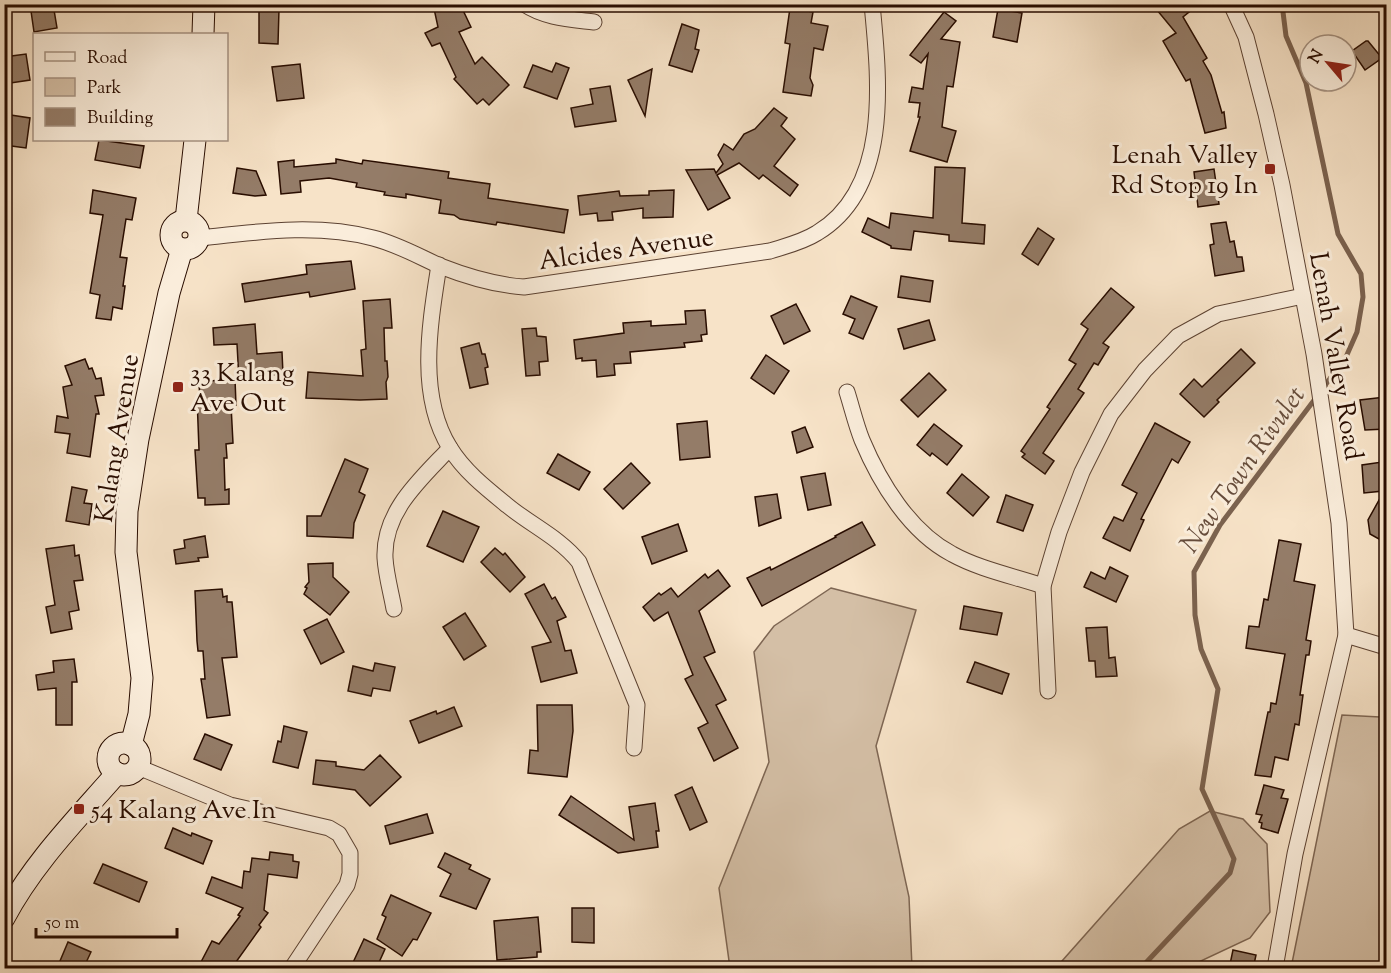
<svg xmlns="http://www.w3.org/2000/svg" width="1391" height="973" font-family="'Sorts Mill Goudy',serif">
  <rect width="100%" height="100%" fill="#f7e3c8"/>
  <filter id="stains"><feTurbulence type="fractalNoise" baseFrequency=".00333" numOctaves="4"/><feColorMatrix values="0 0 0 0 .2 0 0 0 0 .09 0 0 0 0 .02 0 0 0 .5 -.17"/></filter>
  <radialGradient id="worn" r=".72"><stop offset=".6" stop-color="#630" stop-opacity="0"/><stop offset="1" stop-color="#630" stop-opacity=".3"/></radialGradient>
  <g fill="#d4bfa6" stroke="#7e6653" stroke-width="1.5">
    <polygon points="831,588 916,610 876,746 909,897 912,968 730,968 719,888 769,762 754,652 774,626"/>
    <polygon points="1386,712 1386,968 1291,968 1342,715 1380,717"/>
    <polygon points="1210,811 1243,819 1267,844 1270,912 1250,938 1186,968 1058,968 1062,961 1179,829"/>
  </g>
  <g fill="none" stroke-linecap="round" stroke-linejoin="round">
    <g stroke="#7b624f" stroke-width="5">
      <polyline points="1282,4 1286,36 1306,83 1338,234 1361,274 1363,297 1357,332 1346,357 1323,388"/>
      <polyline points="1141,968 1230,873 1234,859 1202,789 1218,689 1201,649 1195,615 1194,572 1220,525 1318,395"/>
    </g>
  </g>
  <g fill="#947c68" stroke="#290d00" stroke-width="1.5">
    <polygon points="30,4 53,4 57,28 34,32"/>
    <polygon points="433,4 460,4 471,27 459,32 475,64 482,57 509,85 489,105 483,99 477,104 454,79 456,77 440,43 432,46 425,33 438,27"/>
    <polygon points="1152,4 1199,4 1183,17 1207,58 1203,61 1211,75 1222,113 1224,112 1226,128 1205,133 1190,79 1186,81 1163,41 1176,33"/>
    <polygon points="259,8 279,9 278,44 259,43"/>
    <polygon points="790,8 813,12 811,23 828,26 823,50 814,48 810,78 813,85 811,96 783,92 790,44 785,43"/>
    <polygon points="998,9 1022,13 1017,42 993,37"/>
    <polygon points="944,12 956,21 941,39 960,42 953,87 947,86 942,127 956,131 947,162 910,151 920,117 918,117 920,103 909,102 912,87 923,89 928,54 921,63 910,55"/>
    <polygon points="682,24 699,30 695,49 699,50 692,72 669,65"/>
    <polygon points="1366,41 1368,41 1382,58 1365,70 1352,51"/>
    <polygon points="26,54 30,80 4,84 4,57"/>
    <polygon points="556,63 569,68 557,99 524,87 533,65 552,72"/>
    <polygon points="300,64 304,98 277,101 272,67"/>
    <polygon points="652,69 645,116 628,80"/>
    <polygon points="610,86 616,121 575,127 571,108 593,104 590,89"/>
    <polygon points="774,108 787,118 781,126 795,139 774,166 798,185 790,196 763,175 759,179 739,163 717,175 730,198 708,210 686,170 714,169 716,173 723,164 718,155 724,144 733,150 744,134 755,129"/>
    <polygon points="4,114 30,118 26,148 4,145"/>
    <polygon points="99,140 144,146 140,168 95,160"/>
    <polygon points="336,159 362,164 363,160 449,172 448,178 490,184 488,198 568,210 564,233 497,222 496,225 460,219 454,215 439,213 441,200 406,194 406,198 384,195 385,192 356,187 357,183 329,178 300,181 301,192 281,194 278,162 294,160 294,167 336,163"/>
    <polygon points="935,167 965,168 962,223 985,225 984,244 949,241 949,235 914,231 911,250 891,248 891,246 862,232 868,218 889,228 891,213 933,218"/>
    <polygon points="237,168 256,171 266,195 255,196 233,193"/>
    <polygon points="1214,169 1219,204 1198,207 1194,172"/>
    <polygon points="93,190 136,198 132,220 126,219 120,257 127,258 123,286 125,286 122,309 113,307 111,320 96,318 100,295 90,293 103,215 90,213"/>
    <polygon points="674,190 673,217 643,218 643,208 612,212 613,220 598,221 597,213 580,215 578,196 619,191 620,196 649,195 649,191"/>
    <polygon points="1226,222 1230,242 1234,241 1237,257 1242,257 1244,271 1215,276 1210,245 1214,244 1211,224"/>
    <polygon points="1038,228 1054,239 1038,265 1022,254"/>
    <polygon points="351,261 355,289 310,297 309,292 245,302 242,284 307,274 306,265"/>
    <polygon points="901,276 933,281 930,302 898,297"/>
    <polygon points="1111,288 1134,307 1103,343 1109,347 1098,365 1094,363 1078,389 1084,393 1043,453 1054,461 1045,474 1022,457 1025,454 1021,451 1050,409 1047,407 1076,364 1069,360 1088,329 1081,324"/>
    <polygon points="851,296 877,307 863,339 849,333 855,319 843,314"/>
    <polygon points="390,299 392,328 384,328 385,361 387,361 388,377 386,382 387,399 360,400 306,398 308,372 363,376 361,350 366,349 363,301"/>
    <polygon points="796,304 810,331 784,344 771,316"/>
    <polygon points="705,310 707,334 701,335 702,341 684,343 685,347 630,352 631,363 614,364 615,375 597,377 596,360 582,361 582,358 576,359 574,340 624,333 623,323 651,321 651,326 686,324 685,311"/>
    <polygon points="929,320 935,340 904,349 898,329"/>
    <polygon points="255,324 257,354 282,352 283,374 265,376 265,378 239,380 237,344 214,345 213,328"/>
    <polygon points="536,328 537,336 546,337 548,361 539,362 540,375 526,376 522,329"/>
    <polygon points="479,343 482,354 485,354 488,367 485,368 488,384 470,388 461,348"/>
    <polygon points="1241,349 1255,363 1217,400 1219,402 1204,417 1180,394 1194,379 1202,387"/>
    <polygon points="766,355 789,371 774,394 751,378"/>
    <polygon points="85,359 89,369 92,368 96,379 101,378 104,395 95,396 99,414 96,414 90,457 67,453 70,434 55,432 57,416 68,418 63,387 72,385 65,366"/>
    <polygon points="929,373 946,390 918,417 901,400"/>
    <polygon points="235,379 236,405 231,405 233,443 226,444 227,458 224,458 225,490 229,489 229,504 205,505 205,498 198,498 195,450 199,450 197,397 200,397 199,385 209,384 210,381"/>
    <polygon points="1385,397 1386,429 1365,430 1360,400"/>
    <polygon points="707,421 710,457 680,460 677,424"/>
    <polygon points="1155,423 1190,442 1178,463 1172,459 1141,519 1144,520 1130,551 1103,538 1114,517 1123,521 1137,493 1122,485"/>
    <polygon points="934,424 962,446 947,465 932,453 930,456 917,445"/>
    <polygon points="805,427 813,447 797,453 792,432"/>
    <polygon points="558,454 590,472 579,490 547,473"/>
    <polygon points="345,459 368,469 359,492 365,495 354,523 353,538 307,536 307,516 321,516"/>
    <polygon points="1382,462 1384,490 1386,487 1386,543 1370,534 1368,520 1384,491 1364,493 1362,465"/>
    <polygon points="631,463 650,483 623,509 604,489"/>
    <polygon points="825,473 831,505 808,510 801,477"/>
    <polygon points="962,474 989,497 973,516 947,493"/>
    <polygon points="72,487 87,490 84,503 92,504 89,525 66,521"/>
    <polygon points="777,494 781,518 759,526 755,497"/>
    <polygon points="1006,495 1033,505 1023,531 997,522"/>
    <polygon points="443,511 479,527 463,562 427,546"/>
    <polygon points="862,522 875,545 762,606 747,578 770,567 771,570 836,537 835,536"/>
    <polygon points="678,524 687,551 652,564 642,537"/>
    <polygon points="205,536 208,557 198,558 199,561 176,564 174,550 185,548 184,540"/>
    <polygon points="1279,540 1301,544 1294,581 1315,585 1306,640 1311,641 1309,655 1306,655 1300,695 1303,695 1299,725 1295,724 1288,760 1275,757 1271,777 1255,775 1268,712 1270,712 1271,703 1276,704 1285,654 1246,648 1249,626 1259,627 1264,599 1268,600"/>
    <polygon points="74,545 75,556 79,555 83,580 74,581 79,610 69,612 72,629 51,633 46,607 55,605 46,549"/>
    <polygon points="495,548 503,555 505,553 525,577 510,592 481,562"/>
    <polygon points="333,563 333,577 349,592 330,615 304,594 307,588 305,587 309,582 308,564"/>
    <polygon points="1110,567 1128,576 1116,602 1084,587 1091,572 1105,579"/>
    <polygon points="718,570 730,586 699,611 715,652 704,657 726,700 716,705 738,748 714,761 698,728 708,723 685,679 693,675 668,612 654,621 643,607 659,593 661,595 671,588 678,597 705,574 708,578"/>
    <polygon points="544,584 552,599 555,597 566,617 557,621 565,651 571,650 577,673 541,682 532,647 551,642 525,594"/>
    <polygon points="222,589 223,597 227,596 227,602 232,602 237,657 222,658 230,715 207,718 201,679 205,679 203,651 198,651 197,641 195,591"/>
    <polygon points="964,606 1002,613 997,635 960,629"/>
    <polygon points="465,613 486,646 464,660 443,627"/>
    <polygon points="327,619 344,652 321,664 304,630"/>
    <polygon points="1107,627 1109,658 1115,657 1117,676 1096,677 1095,661 1089,661 1086,628"/>
    <polygon points="74,659 77,682 72,682 72,725 56,725 56,688 38,690 36,675 54,672 53,661"/>
    <polygon points="975,662 1009,674 1002,694 967,682"/>
    <polygon points="375,663 395,667 390,691 373,688 371,696 348,691 353,666 373,671"/>
    <polygon points="537,705 572,705 573,731 567,777 528,773 530,750 538,751"/>
    <polygon points="454,707 462,726 419,743 410,721 436,711 437,714"/>
    <polygon points="284,726 307,732 298,768 273,762 278,741 281,742"/>
    <polygon points="205,734 232,745 221,770 194,759"/>
    <polygon points="380,755 401,777 370,806 355,790 313,784 316,760 336,762 336,766 364,770"/>
    <polygon points="1264,785 1284,790 1281,798 1288,799 1278,833 1261,828 1262,823 1259,822 1262,815 1256,814"/>
    <polygon points="692,787 707,822 690,830 675,795"/>
    <polygon points="571,796 634,840 629,807 655,803 659,831 656,831 658,847 618,853 559,815"/>
    <polygon points="427,814 433,833 390,844 385,826"/>
    <polygon points="173,828 191,836 192,833 212,841 203,864 165,848"/>
    <polygon points="270,852 293,855 293,861 299,862 297,878 268,874 264,910 268,913 259,925 261,927 231,969 209,969 200,964 212,941 219,944 240,916 238,915 243,908 206,893 212,877 242,888 244,871 250,872 252,858 269,860"/>
    <polygon points="445,853 471,865 469,869 490,879 476,909 440,896 451,874 438,867"/>
    <polygon points="103,864 147,882 139,902 94,883"/>
    <polygon points="391,895 431,913 417,940 413,939 402,956 377,939 386,917 382,915"/>
    <polygon points="572,908 594,908 594,943 572,942"/>
    <polygon points="538,917 541,952 537,952 537,957 497,960 494,921"/>
    <polygon points="364,939 385,949 376,969 350,969"/>
    <polygon points="68,942 91,952 83,969 61,969 63,963 60,961"/>
    <polygon points="1233,950 1256,955 1253,969 1229,969"/>
  </g>
  <g fill="none" stroke-linecap="round" stroke-linejoin="round">
    <defs>
      <g id="street">
        <path d="M524,4C545,18 569,19 594,22"/>
        <polyline points="1231,4 1246,37 1266,114 1282,185 1314,354 1339,523 1346,635 1295,854 1275,968"/>
        <path d="M200,238C256,232 316,223 373,238C397,244 418,256 440,266C468,277 494,285 524,287L770,251C786,246 803,242 817,233C892,188 879,78 872,4"/>
        <path d="M439,265C430,323 417,395 450,448C464,471 487,489 508,506C531,525 560,538 579,562L637,705L634,748"/>
        <path d="M847,392C852,408 856,425 862,440C880,483 910,532 952,554C979,569 1013,576 1043,586"/>
        <path d="M394,609C391,592 386,575 385,558C383,511 421,479 450,448"/>
        <polyline points="1346,635 1386,647"/>
        <polyline points="1048,691 1043,586 1059,532 1082,472 1111,414 1145,370 1178,336 1218,314 1303,296"/>
        <polyline points="138,767 230,805 329,828 339,834 350,853 350,874 347,885 292,968"/>
      </g>
      <g id="secondary">
        <polyline points="203,34 204,4"/>
        <polyline points="186,220 195,140"/>
        <circle cx="185" cy="235" r="14"/>
        <circle cx="124" cy="759" r="16"/>
        <polyline points="131,745 139,714 142,678 126,552 127,511 138,439 169,293 182,249"/>
        <path d="M4,918C33,863 77,819 117,773"/>
      </g>
    </defs>
    <use href="#street" stroke="#5c4232" stroke-width="17"/>
    <use href="#secondary" stroke="#290d00" stroke-width="23"/>
    <use href="#street" stroke="#faeddb" stroke-width="15"/>
    <use href="#secondary" stroke="#faeddb" stroke-width="21"/>
  </g>
  <g fill="#8f2418" stroke="#faeddb" stroke-width="2">
    <rect x="1264" y="163" width="12" height="12" rx="3"/>
    <rect x="172" y="381" width="12" height="12" rx="3"/>
    <rect x="73" y="803" width="12" height="12" rx="3"/>
  </g>
  <g text-anchor="middle" stroke-width="6" stroke-linejoin="round" paint-order="stroke">
    <g font-size="26" fill="#290d00" stroke="#faeddb" text-anchor="start">
      <text x="1258" y="163" text-anchor="end">Lenah Valley<tspan x="1258" dy="30">Rd Stop 19 In</tspan></text>
      <text x="190" y="381">33 Kalang<tspan x="190" dy="30">Ave Out</tspan></text>
      <text x="91" y="818">54 Kalang Ave In</text>
    </g>
    <g font-size="26" fill="#290d00" stroke="#faeddb">
      <text transform="translate(626 248) rotate(-8)" y="9">Alcides Avenue</text>
      <text transform="translate(1337 356) rotate(80)" y="9">Lenah Valley Road</text>
      <text transform="translate(116 438) rotate(-81)" y="9">Kalang Avenue</text>
    </g>
    <g font-size="27" font-style="italic" fill="#664c3b" stroke="#faeddb">
      <text transform="translate(1242 469) rotate(-55)" y="9">New Town Rivulet</text>
    </g>
  </g>
  <rect width="1391" height="973" fill="none" stroke="#f7e3c8" stroke-width="24"/>
  <rect x="6" y="6" width="1379" height="961" fill="none" stroke="#290d00" stroke-width="3"/>
  <rect x="12" y="12" width="1367" height="949" fill="none" stroke="#290d00" stroke-width="1.5"/>
  <rect x="33" y="33" width="195" height="108" fill="#faeddb" stroke="#a69383" stroke-width="1.5"/>
  <rect x="45" y="52" width="30" height="9" fill="#faeddb" stroke="#a69383" stroke-width="1.5"/>
  <text x="87" y="63" font-size="18" fill="#290d00">Road</text>
  <rect x="45" y="78" width="30" height="18" fill="#d4bfa6" stroke="#a69383" stroke-width="1.5"/>
  <text x="87" y="93" font-size="18" fill="#290d00">Park</text>
  <rect x="45" y="108" width="30" height="18" fill="#947c68" stroke="#a69383" stroke-width="1.5"/>
  <text x="87" y="123" font-size="18" fill="#290d00">Building</text>
  <g transform="translate(1328 63) rotate(299)"><circle r="28" fill="#faeddb" stroke="#a69383" stroke-width="1.5"/>
  <path d="M0-4.5L10 22L0 15L-10 22Z" fill="#8f2418"/>
  <text y="-9" font-size="16" font-weight="bold" text-anchor="middle" fill="#290d00">N</text>
  </g>
  <path d="M36 928v9h141v-9" fill="none" stroke="#290d00" stroke-width="3"/>
  <text x="45" y="928" font-size="18" fill="#290d00" stroke="#faeddb" stroke-width="4.5" paint-order="stroke">50 m</text>
  <rect width="100%" height="100%" filter="url(#stains)"/>
  <rect width="100%" height="100%" fill="url(#worn)"/>
</svg>
